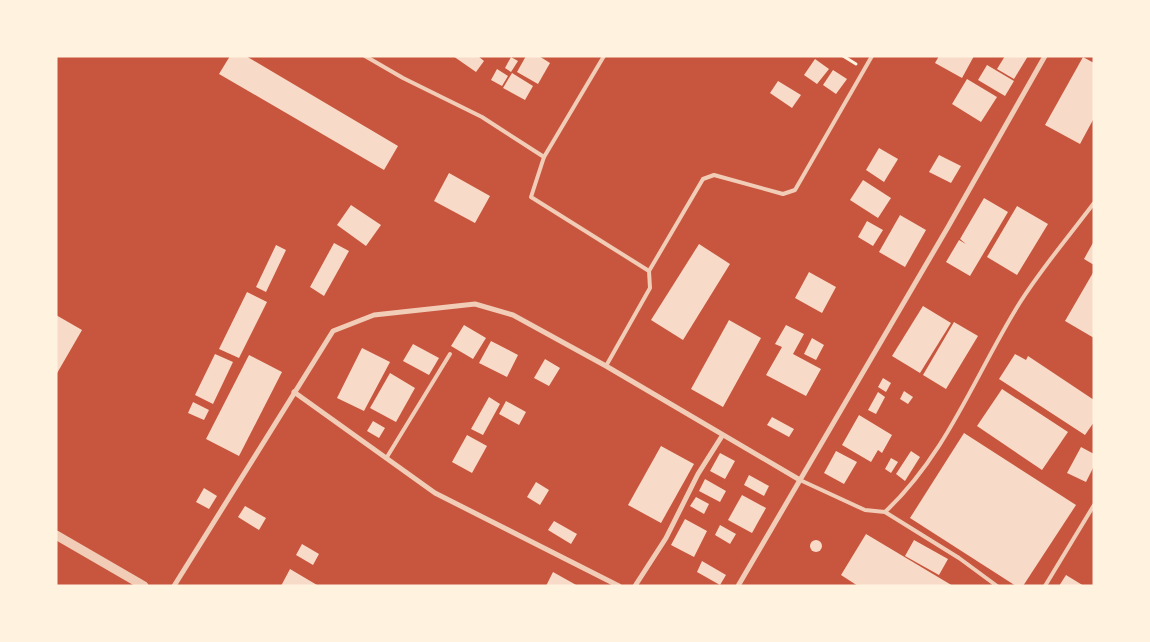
<svg xmlns="http://www.w3.org/2000/svg" width="1150" height="642" font-family="'Work Sans',sans-serif">
  <rect width="100%" height="100%" fill="#c8553d"/>
  <g fill="#f7dbc8">
    <polygon points="230,56 246,56 398,146 384,170 219,74"/>
    <polygon points="453,56 478,56 484,61 476,72"/>
    <polygon points="526,56 539,56 550,63 538,84 517,72"/>
    <polygon points="939,56 974,56 962,78 935,63"/>
    <polygon points="1005,56 1028,56 1014,79 997,69"/>
    <polygon points="511,57 518,61 511,72 505,68"/>
    <polygon points="1083,57 1094,63 1094,118 1080,144 1045,125"/>
    <polygon points="815,59 829,69 817,84 804,75"/>
    <polygon points="987,65 1014,81 1005,96 978,80"/>
    <polygon points="497,69 508,76 502,86 491,80"/>
    <polygon points="833,70 847,79 836,94 823,85"/>
    <polygon points="512,73 533,86 525,100 503,88"/>
    <polygon points="967,79 997,97 981,122 952,104"/>
    <polygon points="778,81 801,95 792,108 770,93"/>
    <polygon points="879,148 898,159 884,182 866,170"/>
    <polygon points="939,155 961,166 951,183 929,172"/>
    <polygon points="449,173 490,196 475,223 434,201"/>
    <polygon points="863,180 891,198 878,218 850,200"/>
    <polygon points="984,198 1008,212 970,276 946,262 959,240 966,244 960,239"/>
    <polygon points="351,205 381,225 366,246 337,225"/>
    <polygon points="1017,206 1048,224 1017,275 987,257"/>
    <polygon points="900,215 926,230 905,267 879,252"/>
    <polygon points="867,221 883,230 873,246 858,237"/>
    <polygon points="1094,241 1094,265 1084,259"/>
    <polygon points="334,243 349,251 324,296 310,287"/>
    <polygon points="699,244 730,264 683,340 651,320"/>
    <polygon points="276,245 286,250 266,292 256,287"/>
    <polygon points="1094,271 1094,338 1065,321"/>
    <polygon points="809,272 836,287 822,313 795,298"/>
    <polygon points="247,292 267,302 239,358 219,349"/>
    <polygon points="923,306 951,323 920,373 892,356"/>
    <polygon points="56,315 82,330 56,375"/>
    <polygon points="729,320 761,338 723,407 691,389"/>
    <polygon points="954,322 978,336 946,389 923,375"/>
    <polygon points="464,325 486,338 473,359 451,346"/>
    <polygon points="786,325 804,334 793,354 821,369 806,396 766,375 782,347 775,344"/>
    <polygon points="812,338 824,345 816,360 804,354"/>
    <polygon points="491,341 518,355 507,377 479,363"/>
    <polygon points="413,344 439,358 429,375 403,361"/>
    <polygon points="362,348 390,362 364,411 337,398"/>
    <polygon points="215,354 233,362 213,404 195,395"/>
    <polygon points="1015,354 1026,360 1028,356 1094,400 1094,422 1085,435 999,379"/>
    <polygon points="249,355 282,372 239,456 206,439"/>
    <polygon points="545,359 560,368 549,386 534,378"/>
    <polygon points="390,373 415,388 396,422 370,408"/>
    <polygon points="883,378 891,383 886,392 878,387"/>
    <polygon points="1002,389 1068,432 1042,470 977,426"/>
    <polygon points="904,391 913,397 908,404 900,399"/>
    <polygon points="878,392 885,397 876,414 868,410"/>
    <polygon points="489,397 500,404 483,435 471,429"/>
    <polygon points="506,401 526,412 519,425 499,414"/>
    <polygon points="193,402 209,410 204,420 188,413"/>
    <polygon points="859,415 892,435 882,453 878,450 871,462 842,445"/>
    <polygon points="772,417 794,429 789,437 767,425"/>
    <polygon points="373,421 385,428 379,438 367,431"/>
    <polygon points="964,433 1076,505 1023,586 1016,586 910,518"/>
    <polygon points="467,435 487,446 472,473 452,462"/>
    <polygon points="661,446 694,464 661,523 628,505"/>
    <polygon points="1081,447 1094,454 1094,466 1086,482 1067,473"/>
    <polygon points="836,451 857,462 844,484 824,473"/>
    <polygon points="911,451 920,457 905,481 896,474"/>
    <polygon points="720,453 735,461 725,479 710,471"/>
    <polygon points="891,458 898,462 891,473 885,469"/>
    <polygon points="749,475 769,486 764,496 744,485"/>
    <polygon points="705,479 726,491 720,502 699,491"/>
    <polygon points="536,482 549,490 540,505 527,497"/>
    <polygon points="204,488 217,496 209,509 196,502"/>
    <polygon points="742,495 766,508 752,533 728,520"/>
    <polygon points="696,497 709,504 704,514 690,506"/>
    <polygon points="245,506 266,518 259,530 238,517"/>
    <polygon points="685,519 707,531 694,557 671,545"/>
    <polygon points="554,521 577,534 571,544 548,530"/>
    <polygon points="720,525 736,534 730,544 715,535"/>
    <polygon points="866,534 953,586 858,586 841,575"/>
    <circle cx="816" cy="546" r="6"/>
    <polygon points="914,540 948,559 939,575 905,556"/>
    <polygon points="302,544 319,554 313,565 296,555"/>
    <polygon points="702,561 726,575 720,585 697,572"/>
    <polygon points="290,569 317,585 316,586 281,586"/>
    <polygon points="553,572 578,586 546,586"/>
    <polygon points="1066,575 1084,586 1059,586"/>
  </g>
  <g fill="none" stroke-linecap="round" stroke-linejoin="round">
    <polyline stroke="#fff3e0" stroke-width="3" points="843,56 856,64"/>
    <g stroke="#f1ccb7" stroke-width="4">
      <polyline points="365,56 403,78 482,117 544,157 531,197 649,271 650,288 606,366"/>
      <polyline points="544,157 604,56"/>
      <polyline points="649,271 703,179 714,175 783,194 795,190 872,56"/>
      <polyline points="387,457 450,354"/>
      <path d="M800,480L865,510L885,512C947,454 975,375 1019,304C1041,269 1069,236 1094,203"/>
      <polyline points="885,512 959,558 997,586"/>
      <polyline points="1045,586 1094,505"/>
    </g>
    <g stroke="#f1ccb7" stroke-width="5">
      <polyline points="294,392 435,493 619,586"/>
      <polyline points="174,586 333,331 374,315 475,304 513,315 606,366 800,480"/>
      <polyline points="635,586 666,538 698,474 722,436"/>
      <polyline points="738,586 948,227 1045,56"/>
    </g>
    <polyline stroke="#f1ccb7" stroke-width="9" points="56,535 144,586"/>
  </g>
  <rect width="1150" height="642" fill="none" stroke="#fff3e0" stroke-width="115"/>
</svg>
